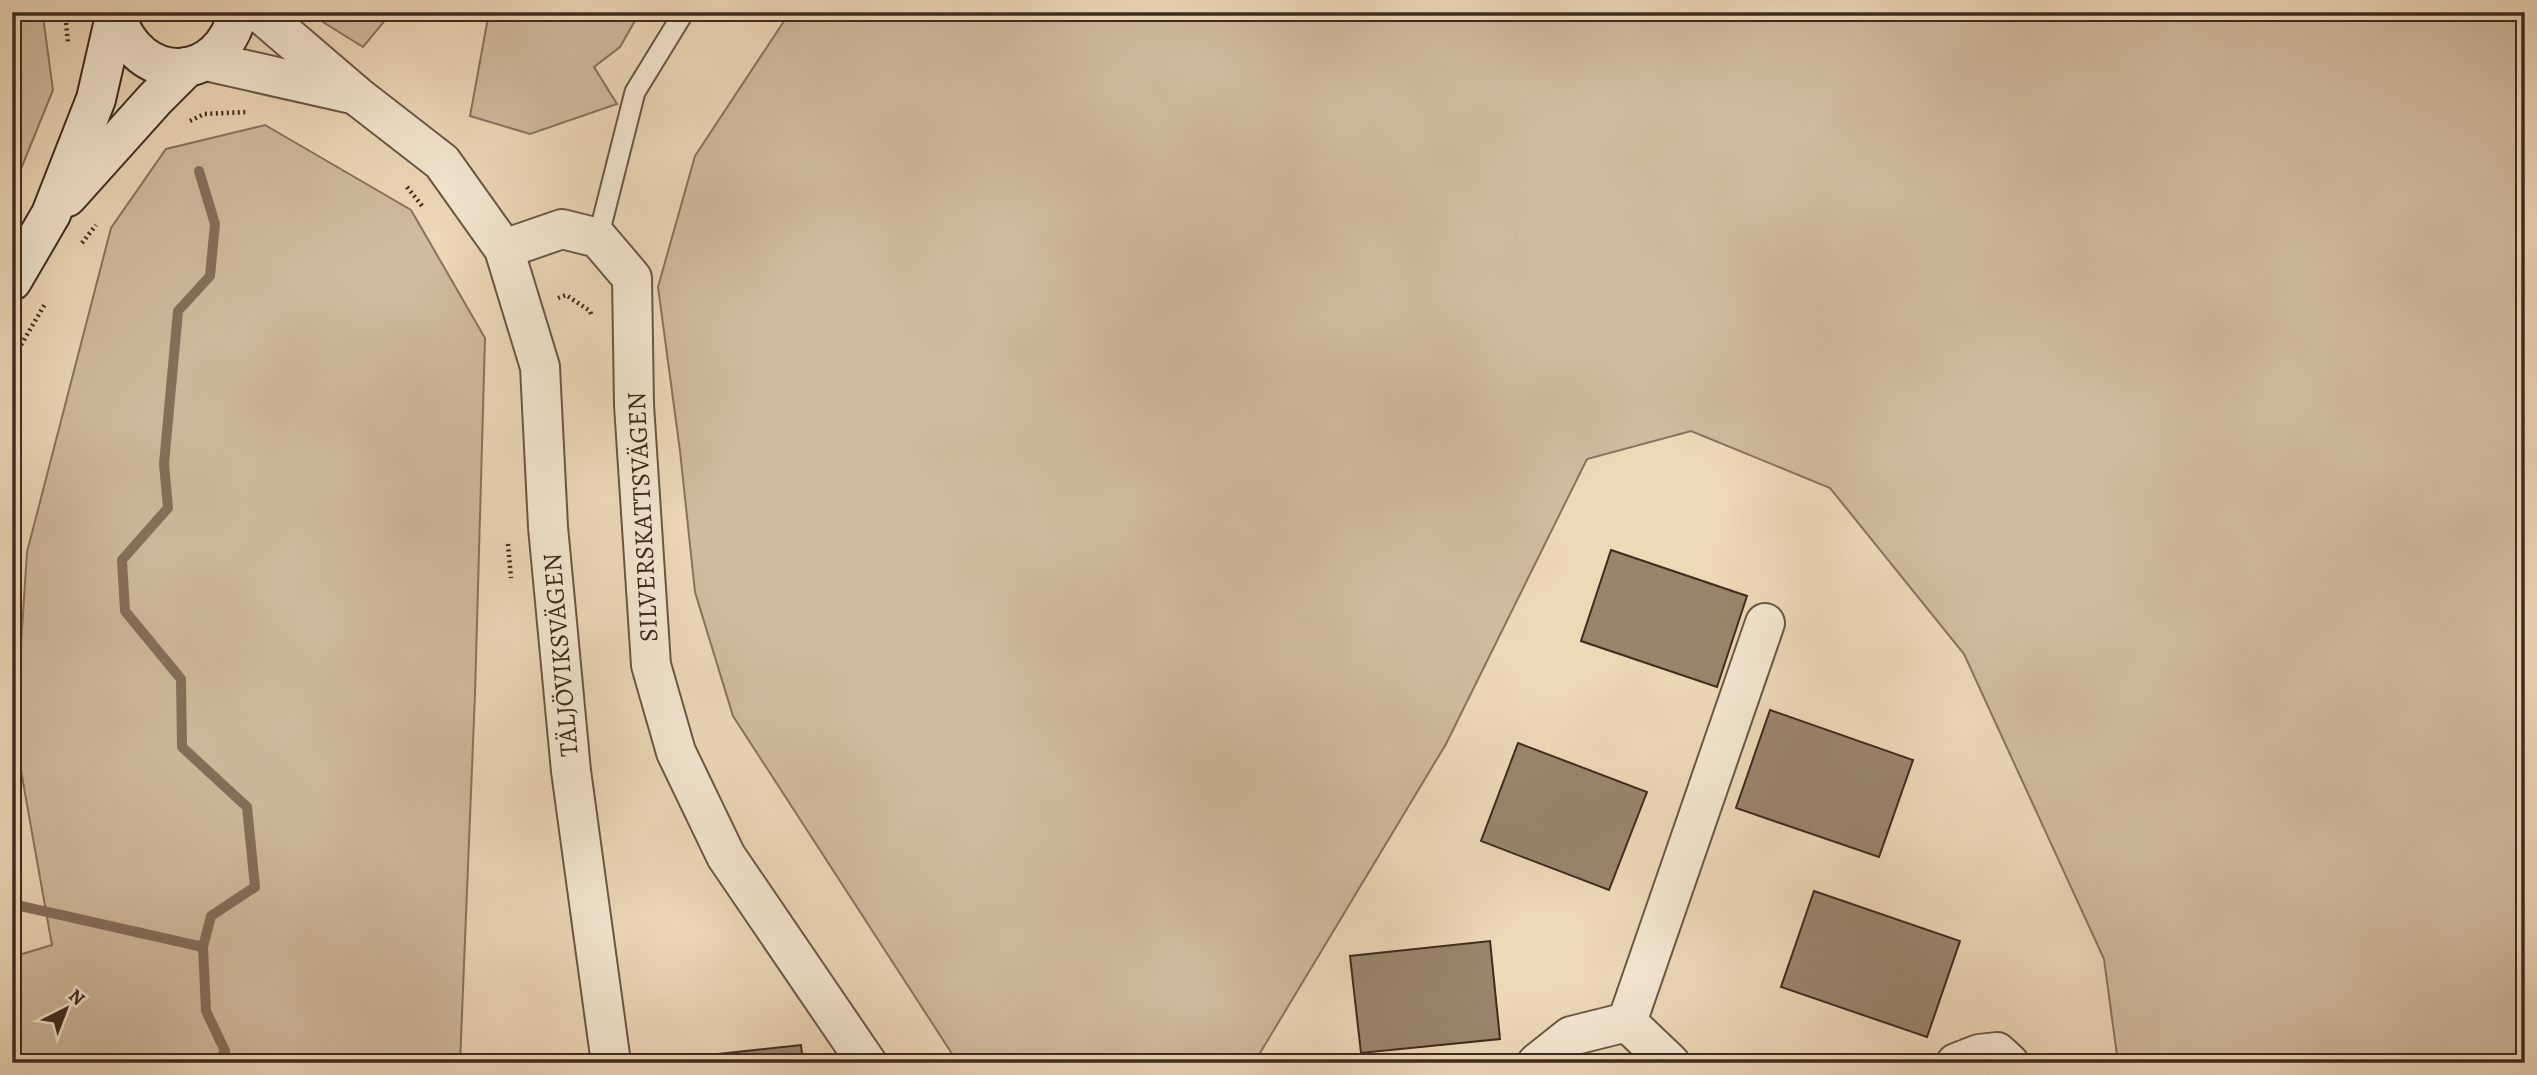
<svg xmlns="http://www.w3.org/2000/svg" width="2537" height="1075" font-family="Alegreya,serif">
  <rect width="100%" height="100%" fill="#edd8b8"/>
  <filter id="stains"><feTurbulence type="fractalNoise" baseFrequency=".00286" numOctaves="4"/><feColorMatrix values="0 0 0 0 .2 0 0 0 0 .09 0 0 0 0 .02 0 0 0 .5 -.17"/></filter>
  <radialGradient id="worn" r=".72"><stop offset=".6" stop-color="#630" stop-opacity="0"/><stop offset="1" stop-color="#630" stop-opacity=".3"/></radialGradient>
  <g fill="#cfbb9e" stroke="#86745e" stroke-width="2">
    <polygon points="12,12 45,12 43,17 53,90 12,191"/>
    <polygon points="307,12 392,12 363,47"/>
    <polygon points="489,12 640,12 620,47 594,67 617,104 530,134 470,116"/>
    <polygon points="790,12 2525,12 2525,1063 2118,1063 2104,959 1964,654 1830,488 1691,431 1587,459 1446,744 1254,1063 958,1063 733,716 695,592 680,451 658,287 695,156"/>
    <polygon points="265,125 411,210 485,338 475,694 460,1063 12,1063 12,957 52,945 15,737 27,552 111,228 166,149"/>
  </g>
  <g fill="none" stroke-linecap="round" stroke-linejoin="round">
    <g stroke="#84705b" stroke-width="10">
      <polyline points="199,171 215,224 210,276 178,311 164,464 168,508 122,560 125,611 181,679 182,747 247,807 255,887 211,916 203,947 206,1011 225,1051 218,1063"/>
      <polyline points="12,904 203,947"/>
    </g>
  </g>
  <g fill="#99856e" stroke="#3e2c1e" stroke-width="2">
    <polygon points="1611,550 1747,596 1717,687 1581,641"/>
    <polygon points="1770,710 1913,760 1879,857 1736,808"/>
    <polygon points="1518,743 1647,792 1609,890 1481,841"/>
    <polygon points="1814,891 1960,941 1927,1037 1781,987"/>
    <polygon points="1490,941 1500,1039 1361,1053 1350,956"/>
    <polygon points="801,1045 803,1063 683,1063 682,1058"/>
  </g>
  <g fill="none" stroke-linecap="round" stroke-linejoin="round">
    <defs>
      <polyline id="lane" points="598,238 635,92 684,12"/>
      <g id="street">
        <polyline points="259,12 357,96 442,162 504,249 540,367 548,527 571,771 611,1063"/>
        <polyline points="206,61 352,94"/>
        <polyline points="504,249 562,229 598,238 632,278 634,405 651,665 676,752 726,856 867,1063"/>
        <polyline points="1627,1022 1765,623"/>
        <polyline points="1537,1063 1571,1036 1627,1022 1670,1063"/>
        <polyline points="1956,1063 1979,1054 1997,1052 2009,1063"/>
      </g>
      <g id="secondary">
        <path d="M116,15C138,87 221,85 238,12"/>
        <polyline points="67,197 155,99 187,67"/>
        <polyline points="12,281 51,214 96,99 116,12"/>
      </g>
    </defs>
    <use href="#lane" stroke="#6a5744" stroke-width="23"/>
    <use href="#street" stroke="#6a5744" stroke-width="42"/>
    <use href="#secondary" stroke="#3e2c1e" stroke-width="42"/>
    <g stroke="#3e2c1e" stroke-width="4.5" stroke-dasharray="2 3.5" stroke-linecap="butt">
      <polyline points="65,12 68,43"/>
      <polyline points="190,121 204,114 246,112"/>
      <polyline points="407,187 423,207"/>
      <polyline points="82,243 96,225"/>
      <polyline points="558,298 566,295 590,311 592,317"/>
      <polyline points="12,365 21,345 45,304"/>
      <polyline points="508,544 511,578"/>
    </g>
    <use href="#lane" stroke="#f3e6d1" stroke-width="19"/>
    <use href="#street" stroke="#f3e6d1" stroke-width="38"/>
    <use href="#secondary" stroke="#f3e6d1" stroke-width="38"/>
  </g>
  <g text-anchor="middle" stroke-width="5" stroke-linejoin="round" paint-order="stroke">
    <g font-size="26" fill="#3e2c1e" stroke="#f3e6d1">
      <text transform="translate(642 517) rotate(-93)" y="9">SILVERSKATTSVÄGEN</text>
      <text transform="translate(560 655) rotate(-95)" y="9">TÄLJÖVIKSVÄGEN</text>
    </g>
  </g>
  <rect width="2537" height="1075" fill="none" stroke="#edd8b8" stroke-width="42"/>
  <rect x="14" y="14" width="2509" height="1047" fill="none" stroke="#3e2c1e" stroke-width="3.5"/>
  <rect x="21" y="21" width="2495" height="1033" fill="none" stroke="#3e2c1e" stroke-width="2"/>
  <g transform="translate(66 1009) rotate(42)" stroke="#f3e6d1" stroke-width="5" paint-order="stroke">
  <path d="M0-5L12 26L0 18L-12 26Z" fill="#3e2c1e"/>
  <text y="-10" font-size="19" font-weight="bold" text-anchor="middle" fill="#3e2c1e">N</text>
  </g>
  <rect width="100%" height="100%" filter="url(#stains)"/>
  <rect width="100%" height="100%" fill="url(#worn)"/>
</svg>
